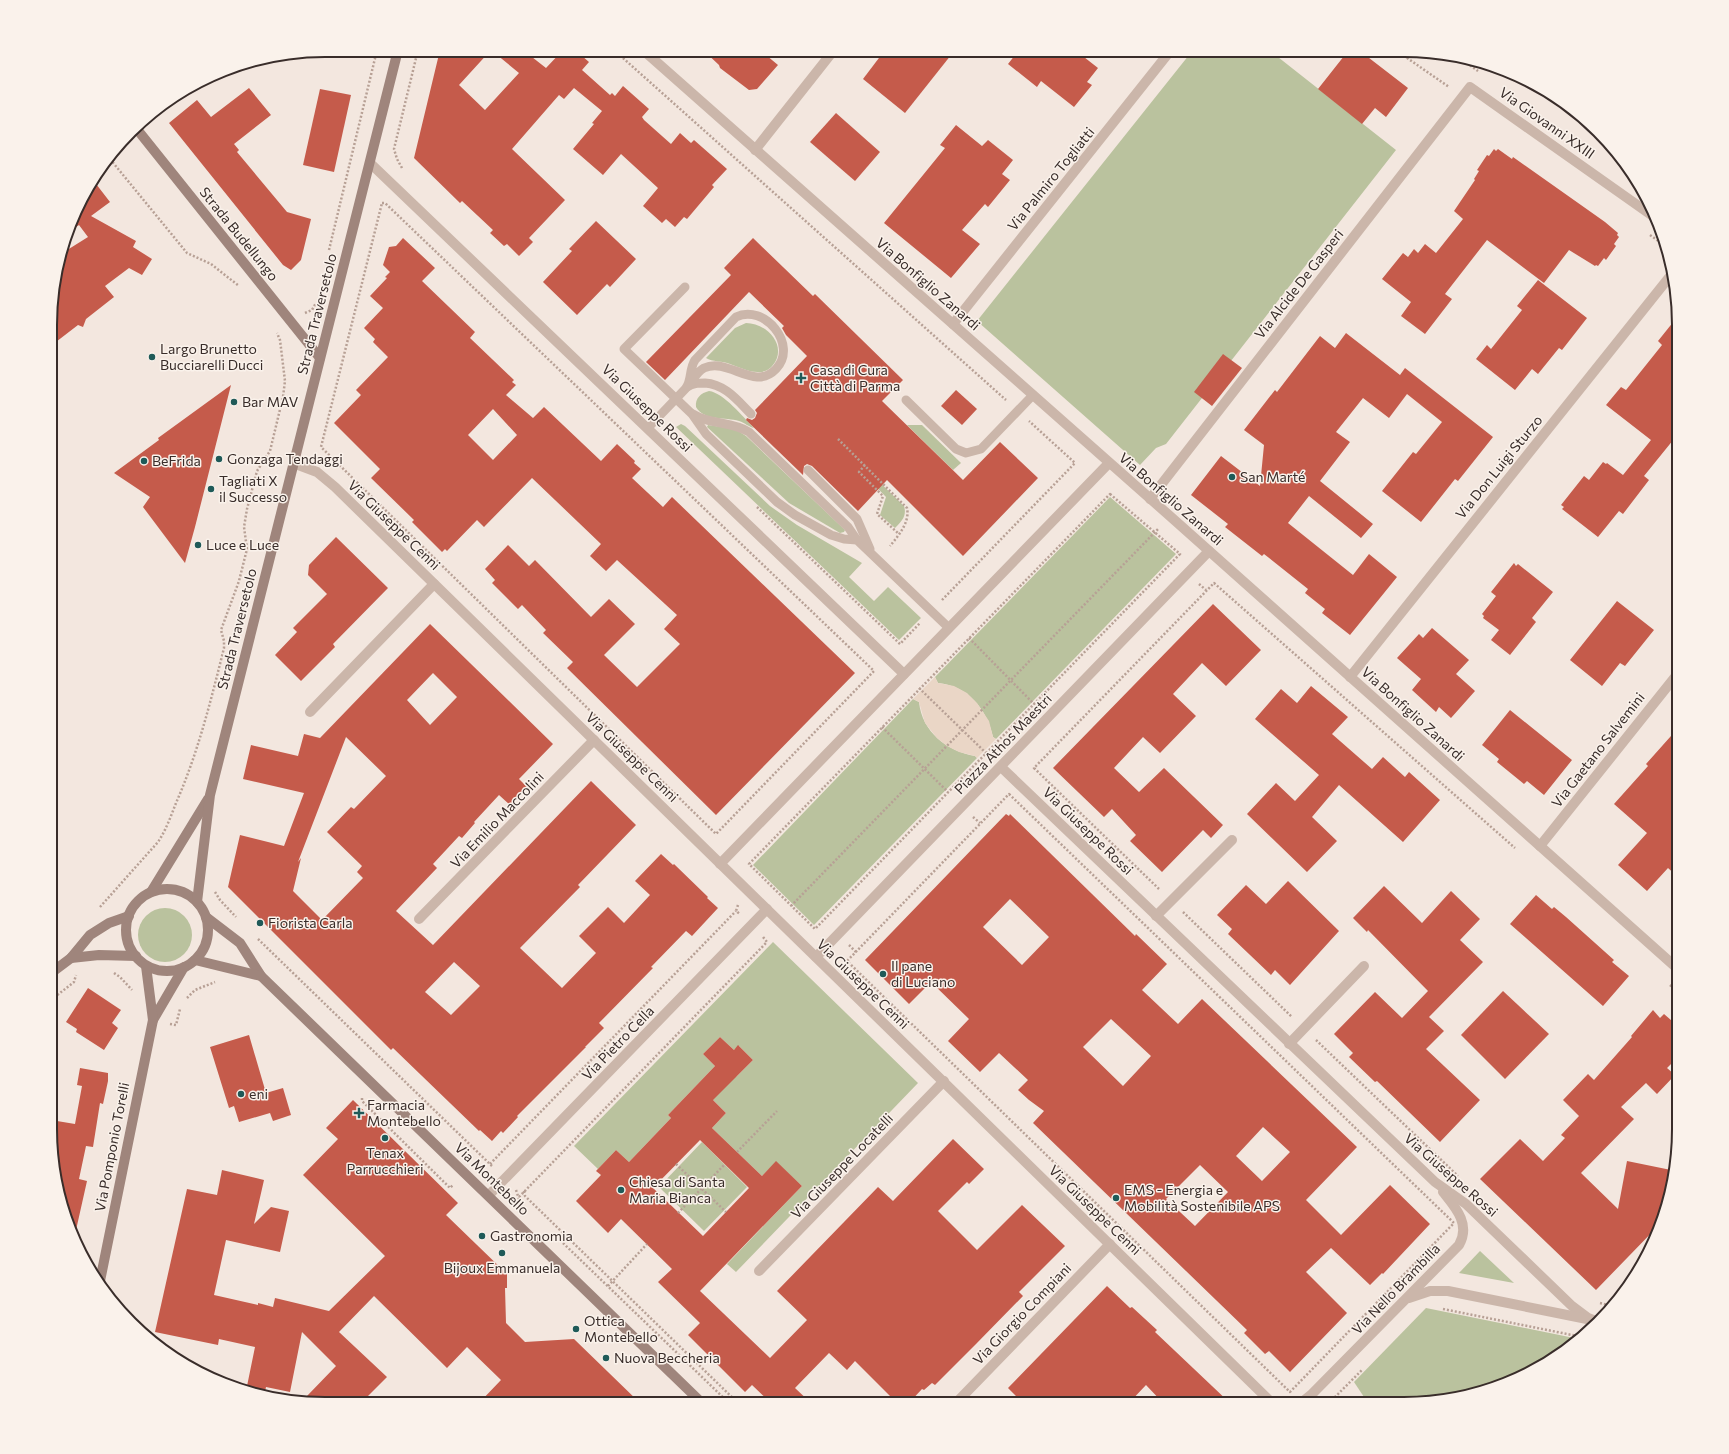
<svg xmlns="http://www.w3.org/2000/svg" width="1729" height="1454" font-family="Commissioner,sans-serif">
  <rect width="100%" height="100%" fill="#f3e7df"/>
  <g fill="#bac29e">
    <polygon points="1193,50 1269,50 1396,150 1166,444 1156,448 1140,465 977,321"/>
    <path d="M746,323C767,323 788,346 773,365C770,369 765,372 760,372C750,373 739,367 730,364C723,361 712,362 706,358L735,328Z"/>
    <path d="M709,391C724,393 743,417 754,428C749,427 745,423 739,421C726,417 704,421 696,407C695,398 701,393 709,391Z"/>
    <polygon points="681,424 685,426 770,506 797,525 862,563 849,577 874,601 888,587 921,618 899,640 676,427"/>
    <polygon points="708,425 735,429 746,436 845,530 844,532 840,533 789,503 707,427"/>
    <polygon points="907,425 922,425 961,463 953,470"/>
    <path d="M865,468L904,506C907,516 902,521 895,528L880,515L886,497L862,472Z"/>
    <path d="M1110,497L1176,554L996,739L993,737C987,709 968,686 938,683L935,677Z"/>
    <path d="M913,699L919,702C922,732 947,751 975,756L977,758L814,925L753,865Z"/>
    <circle cx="165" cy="935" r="27"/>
    <polygon points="773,942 918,1083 736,1272 727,1264 802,1186 776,1162 762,1176 712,1128 726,1113 706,1093 737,1076 753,1060 739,1046 734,1050 720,1037 703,1054 715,1066 668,1115 671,1118 629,1162 616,1150 598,1169 574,1146"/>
    <polygon points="702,1142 747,1187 704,1231 659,1187"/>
    <polygon points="1480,1251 1514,1283 1459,1273"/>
    <polygon points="1426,1308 1579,1339 1557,1358 1509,1383 1422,1403 1368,1403 1354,1382"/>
  </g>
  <polygon fill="#ead6c6" points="935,677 938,683 954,686 967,693 977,703 989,721 993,737 996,739 977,758 975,756 959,752 947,746 937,738 925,723 919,702 913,699"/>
  <g fill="#c55b4b" fill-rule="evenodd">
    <polygon points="440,50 491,50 459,85 485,110 519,73 491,50 523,50 546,68 563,50 575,50 589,62 582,70 610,95 612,93 615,96 623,86 649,109 642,117 644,120 671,144 680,133 691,143 694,140 727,169 712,185 714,187 687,219 684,217 675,227 666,219 662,223 643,206 658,188 621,154 603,175 573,149 594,124 592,123 602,111 574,88 564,99 559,95 512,149 565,200 529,238 533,242 519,256 507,244 504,246 490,233 493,230 462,201 460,203 414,158"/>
    <polygon points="703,50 760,50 778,65 757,89 749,90 720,68 719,65"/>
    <polygon points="885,50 955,50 905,113 863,79"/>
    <polygon points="1019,50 1075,50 1098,68 1087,82 1092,85 1074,107 1041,81 1037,87 1008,64"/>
    <polygon points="1348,51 1360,51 1408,88 1386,117 1375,108 1362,124 1318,89"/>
    <polygon points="249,88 271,115 234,144 239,150 237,152 287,212 311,219 301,260 291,270 283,265 169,123 197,100 211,117"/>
    <polygon points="320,89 351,95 334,172 303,165"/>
    <polygon points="836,113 880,152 855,181 810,142"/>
    <polygon points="956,125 982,146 988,140 1013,160 1002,174 1010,180 988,207 985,204 962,230 980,244 951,278 884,223 945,148 940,145"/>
    <polygon points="1494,149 1496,151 1498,149 1512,159 1513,157 1605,222 1618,233 1617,235 1619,237 1614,244 1616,246 1606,260 1604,258 1598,266 1596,265 1595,266 1569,250 1544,283 1487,240 1445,294 1452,299 1425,334 1401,316 1411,302 1382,279 1403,253 1408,257 1414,249 1418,253 1425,244 1436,253 1463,219 1454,211 1475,180 1474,179 1479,171 1477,170 1487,155 1489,156"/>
    <polygon points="93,180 110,202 91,216 136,241 133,247 152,259 142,275 129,268 105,286 114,297 86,319 83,327 78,325 52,345 52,289 59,261 63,259 64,252 88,237 79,225 66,234 87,188"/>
    <polygon points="596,221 636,259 610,287 607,284 577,315 543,282 572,251 569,249"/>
    <path d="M403,238L435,268L422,281L475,332L470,338L514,380L512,382L516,385L506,395L533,418L544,407L601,461L617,444L635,461L634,463L641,469L632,478L663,507L672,497L855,673L716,815L567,668L573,662L543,633L546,630L522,605L518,609L492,583L495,580L485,569L508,545L529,566L535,560L591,617L609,599L635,624L604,655L637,687L680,644L664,629L677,615L617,560L606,571L590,556L601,544L532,478L484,527L477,520L447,551L445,549L442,552L412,522L414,520L371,478L380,469L334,423L361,395L356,390L388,357L373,342L375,339L364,328L383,308L370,296L387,278L385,277L390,272L383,265L389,247L396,246ZM493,409L517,435L493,460L468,435Z"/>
    <polygon points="753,238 813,296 815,294 903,380 882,401 963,480 1000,442 1038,478 963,556 887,480 858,511 812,466 807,464 804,466 803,475 746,420 747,418 752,420 755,418 757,413 755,410 807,356 786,335 782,328 784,326 749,292 665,380 646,362 731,275 724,268"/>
    <polygon points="1538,280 1587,318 1562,350 1559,348 1538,374 1532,369 1515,390 1476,359 1487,345 1491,349 1522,310 1517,306"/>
    <polygon points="1678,316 1678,434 1644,476 1649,480 1623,514 1619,511 1598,537 1562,509 1564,507 1561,505 1584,476 1589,480 1603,462 1606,464 1607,463 1623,475 1651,440 1606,405 1621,387 1626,390 1662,345 1658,341"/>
    <polygon points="1346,333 1400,375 1405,368 1493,437 1458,481 1455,479 1421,522 1382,491 1413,452 1416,454 1442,422 1407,394 1389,418 1363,398 1336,432 1350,442 1320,481 1373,524 1361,538 1309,496 1288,523 1353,575 1369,554 1397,577 1350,635 1322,613 1325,609 1305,593 1308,589 1264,554 1262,556 1225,527 1228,524 1191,495 1221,456 1260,486 1264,445 1244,430 1275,390 1277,392 1320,336 1335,348"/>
    <polygon points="1223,354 1242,368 1212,406 1194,392"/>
    <polygon points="231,385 195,527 185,563 143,507 150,497 114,473 159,440 158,438"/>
    <polygon points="956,390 977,409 962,425 941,406"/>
    <polygon points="336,537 388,588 333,644 335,647 301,681 275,655 297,632 293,628 327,594 308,575 309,565"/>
    <polygon points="1514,563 1516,566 1518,564 1553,592 1532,618 1536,622 1510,655 1491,640 1499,630 1483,618 1484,616 1482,614 1496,596 1491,592"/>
    <polygon points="1617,601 1654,630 1625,666 1620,663 1602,686 1570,660"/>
    <polygon points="1213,604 1261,650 1226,686 1202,663 1173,694 1196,716 1160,753 1143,737 1114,768 1139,792 1164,768 1223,825 1211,838 1203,830 1162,872 1130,841 1136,835 1112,809 1104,817 1053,768"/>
    <path d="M430,624L553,744L519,779L527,787L510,805L499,795L474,822L475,823L462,838L459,836L433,864L437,868L396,911L433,945L591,781L636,825L578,885L580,887L520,948L562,988L596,953L579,936L608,907L624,923L650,895L635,881L661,854L673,865L674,864L708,897L707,898L718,908L692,936L686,931L651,967L653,968L599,1023L604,1028L585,1047H586L517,1116L518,1117L503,1133L501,1131L492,1141L480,1130L479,1131L393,1048L391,1050L228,887L240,835L284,846L304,793L243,779L251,745L298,756L304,734L320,738ZM433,673L457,697L430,725L407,700ZM346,737L386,776L354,809L351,807L327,832L362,866L357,872L363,878L322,920L293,891L301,858L298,862ZM454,962L480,986L451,1015L425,992Z"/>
    <polygon points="1432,628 1469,660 1456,674 1475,691 1451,718 1439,707 1436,712 1412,690 1421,679 1397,658 1419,634 1423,638"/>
    <polygon points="1311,686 1348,717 1332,734 1372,769 1383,757 1405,777 1409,772 1440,800 1403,842 1339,785 1312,817 1337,841 1307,872 1247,814 1276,783 1295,801 1319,775 1255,719 1281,689 1297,703"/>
    <polygon points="1510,710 1572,760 1544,795 1527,781 1524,784 1497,762 1499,759 1482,745"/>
    <polygon points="1679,727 1679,878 1668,868 1647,891 1618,865 1647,833 1614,804 1648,766 1646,764"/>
    <path d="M1006,814L1009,816L1010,814L1135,936L1136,934L1167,964L1142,990L1178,1024L1202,999L1357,1147L1306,1200L1341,1235L1390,1185L1430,1224L1383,1274L1382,1273L1370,1285L1331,1248L1306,1272L1347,1313L1290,1372L1269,1351L1265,1354L1244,1333L1247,1330L1033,1123L1044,1111L1029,1100L1018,1090L1028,1080L999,1053L980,1072L948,1041L969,1019L931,982L909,1004L865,960ZM1010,899L1049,937L1022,965L983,927ZM1111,1019L1151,1056L1123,1086L1083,1047ZM1263,1127L1290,1152L1262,1181L1236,1156ZM1200,1165L1228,1192L1195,1226L1166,1199Z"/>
    <polygon points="1288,881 1339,931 1290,985 1275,970 1271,975 1228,934 1232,929 1217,915 1246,885 1266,904"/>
    <polygon points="1384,886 1422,923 1451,891 1480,919 1460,940 1483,962 1429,1017 1444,1031 1426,1049 1480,1100 1440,1142 1377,1081 1375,1082 1349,1057 1353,1053 1334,1034 1375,992 1402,1018 1428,991 1368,930 1367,932 1353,918"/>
    <polygon points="1536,895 1552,909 1554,907 1566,917 1614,960 1612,962 1629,976 1603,1006 1510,924"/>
    <polygon points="88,988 121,1010 112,1023 118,1028 104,1050 76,1032 77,1029 66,1022"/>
    <polygon points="1503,991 1549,1034 1505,1079 1461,1035"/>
    <polygon points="1653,1010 1660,1018 1664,1014 1679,1027 1679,1056 1667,1068 1675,1075 1657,1094 1646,1083 1621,1107 1634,1119 1581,1173 1618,1209 1627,1161 1671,1170 1660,1224 1596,1290 1480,1179 1520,1139 1543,1161 1565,1138 1561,1135 1579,1116 1563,1100 1588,1074 1594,1080 1632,1037 1631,1036"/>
    <polygon points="249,1035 266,1093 283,1088 291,1115 273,1121 270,1113 239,1122 234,1106 229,1108 210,1047"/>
    <path d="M720,1037L734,1050L738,1045L753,1060L713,1100L726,1113L712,1128L762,1176L776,1161L802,1186L700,1291L770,1358L807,1320L777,1291L878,1187L893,1201L953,1139L984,1169L969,1184L967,1182L938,1211L977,1250L1022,1205L1065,1246L1019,1292L1023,1296L976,1344L935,1385L932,1383L924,1390L922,1389L908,1404H898L855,1361L847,1370L829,1353L795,1388L812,1404H772L752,1385L745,1392L688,1335L700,1323L658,1282L672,1269L621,1219L608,1233L576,1201L601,1175L596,1171L616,1150L629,1162L671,1118L668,1115L715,1066L703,1054ZM700,1140L749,1188L703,1236L653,1188Z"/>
    <polygon points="80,1068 108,1073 108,1081 103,1104 100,1103 93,1147 86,1146 79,1179 87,1181 74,1239 59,1199 51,1147 51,1120 75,1124 82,1086 77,1085"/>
    <polygon points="353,1100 458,1203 446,1215 507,1274 507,1288 505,1288 506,1323 525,1342 574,1339 641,1404 478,1404 501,1380 467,1347 447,1368 374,1296 339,1332 387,1377 360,1404 307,1402 313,1397 307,1396 336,1366 302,1332 290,1392 266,1387 264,1396 246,1391 255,1347 219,1339 218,1345 155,1332 187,1189 217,1195 222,1170 264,1180 254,1224 271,1207 289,1211 280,1252 226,1240 214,1295 258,1305 258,1303 273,1307 275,1298 329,1311 385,1256 303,1175 338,1139 326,1128"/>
    <polygon points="1107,1286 1130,1308 1132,1307 1157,1330 1155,1332 1231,1404 1164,1404 1146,1385 1128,1404 1024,1404 1008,1388"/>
  </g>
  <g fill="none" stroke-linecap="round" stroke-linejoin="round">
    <g stroke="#b7a095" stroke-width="2.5" stroke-dasharray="2 2" stroke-linecap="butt">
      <polyline points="614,50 1006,400"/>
      <polyline points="1397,51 1449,87"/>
      <polyline points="1457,56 1478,71"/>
      <polyline points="110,159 187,253 211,264 239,286"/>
      <polyline points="402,168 397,159 394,149 418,50"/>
      <polygon points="382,203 385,203 874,671 716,834 321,447"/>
      <polyline points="1650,235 1664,245"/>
      <polyline points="329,250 377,50"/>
      <polyline points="305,313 312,310 316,303"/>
      <path d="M838,439L907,508C910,522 899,535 890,546"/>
      <polyline points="865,465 859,472 883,496 877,514 899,534"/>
      <polygon points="1110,494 1180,554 815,929 749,864"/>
      <polyline points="757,507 900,644 920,623"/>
      <polyline points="1199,584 1206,590"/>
      <polyline points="942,600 1075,463 1029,421"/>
      <polyline points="969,638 1034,704"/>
      <polyline points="919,688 987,754"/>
      <polyline points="882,727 948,792"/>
      <polygon points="1009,794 1454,1223 1290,1392 847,961"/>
      <polyline points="973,817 980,823"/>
      <polyline points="1159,889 1034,768 1214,583 1515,848"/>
      <polyline points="215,892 220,900 236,917"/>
      <polyline points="738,905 736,911 740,914"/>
      <polyline points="791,906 1159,528"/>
      <path d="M100,907L158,842C166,830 171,816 176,803C198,753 211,700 224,648V641L221,630L239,581L247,549L244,527L247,509L257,471L270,451L283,397L285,381L280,340L277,333"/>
      <polyline points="1183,912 1292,1017"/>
      <polyline points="258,939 493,1167"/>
      <polyline points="849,945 856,952"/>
      <polyline points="114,973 120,977 132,990"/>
      <polyline points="1670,985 1679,993"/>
      <polyline points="187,998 195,990 215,982"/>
      <polyline points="51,1000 74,982 76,975"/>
      <polyline points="170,1024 176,1025 180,1009"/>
      <polyline points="1316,1040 1458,1176"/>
      <polyline points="362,1098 362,1101 450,1188 453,1185"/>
      <polyline points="737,1152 777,1111"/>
      <polyline points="490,1164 736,911"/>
      <polyline points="676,1164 726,1212"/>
      <polyline points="516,1190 520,1202"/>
      <polyline points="524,1191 525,1196 739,1404"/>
      <polyline points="519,1197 767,942 763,937"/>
      <polyline points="678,1213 725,1164"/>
      <polyline points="563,1243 730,1404"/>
      <polyline points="608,1286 647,1244"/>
      <polyline points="1600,1303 1613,1306"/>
      <polyline points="1443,1309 1582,1337"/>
      <polyline points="1329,1403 1362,1370"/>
    </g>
    <g stroke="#cbb6aa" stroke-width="9">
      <polyline points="685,287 624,349 692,414 706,434 777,502 795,515 831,535 844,539 857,540 949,628"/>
      <path d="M687,387C693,383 698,383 705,383C725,384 738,401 751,414"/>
      <polyline points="906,400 956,449 966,453 981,449 1033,395"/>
      <path d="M693,414C710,425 731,421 749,432L848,527L857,540"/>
      <path d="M648,428C661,414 675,400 688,386C694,380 696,372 704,368C729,357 754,392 776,369C799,345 764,303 736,317L695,360C689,369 692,380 686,388"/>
      <polyline points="808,470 857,519 870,549"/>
    </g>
    <g stroke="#cbb6aa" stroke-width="10">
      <polyline points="643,50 1171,517 1679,970"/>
      <polyline points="755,150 834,50"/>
      <polyline points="370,163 904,674"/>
      <polyline points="953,324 1171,50"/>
      <polyline points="293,463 317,472 335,487 1273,1404"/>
      <polyline points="1150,499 1470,87 1657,219"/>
      <polyline points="1350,677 1671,275"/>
      <polyline points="310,712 434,584"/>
      <polyline points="1001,767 1435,1182 1466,1204 1572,1306 1588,1318 1598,1322"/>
      <polyline points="1540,846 1679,672"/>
      <polyline points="720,864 1109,463"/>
      <polyline points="1156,916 1232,840"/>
      <polyline points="419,919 594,740"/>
      <polyline points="816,957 1209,551"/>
      <polyline points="1289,1044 1364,966"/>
      <polyline points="489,1195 767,909"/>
      <polyline points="759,1271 944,1081"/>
      <polyline points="1409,1298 1430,1291 1448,1291 1587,1319"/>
      <path d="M1301,1403L1311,1395L1459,1245C1471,1224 1455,1207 1443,1192"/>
      <polyline points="955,1404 1110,1244"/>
    </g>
    <g stroke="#9f857c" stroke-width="10">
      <polyline points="136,128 320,358"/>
      <circle cx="167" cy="930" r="41"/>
      <polyline points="151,892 208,799"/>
      <polyline points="197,902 210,795 398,50"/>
      <polyline points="206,917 240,943 261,976 703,1404"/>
      <polyline points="71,958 99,955 136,956"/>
      <polyline points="195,960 261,976"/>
      <polyline points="51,973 71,958 90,935 109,923 129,916"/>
      <polyline points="153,1020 184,967"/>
      <polyline points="100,1281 153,1020 146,966"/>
    </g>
  </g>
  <g fill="#1f5a58" stroke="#faf2eb" stroke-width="1.5">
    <circle cx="152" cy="357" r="4"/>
    <path d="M799 372h4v4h4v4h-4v4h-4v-4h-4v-4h4z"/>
    <circle cx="234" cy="402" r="4"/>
    <circle cx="219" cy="459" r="4"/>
    <circle cx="144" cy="461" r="4"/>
    <circle cx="1232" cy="477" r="4"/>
    <circle cx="211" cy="489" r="4"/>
    <circle cx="198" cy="545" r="4"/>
    <circle cx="260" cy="923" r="4"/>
    <circle cx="883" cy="974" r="4"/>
    <circle cx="241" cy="1094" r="4"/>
    <path d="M357 1107h4v4h4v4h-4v4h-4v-4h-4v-4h4z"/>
    <circle cx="385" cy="1138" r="4"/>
    <circle cx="621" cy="1190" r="4"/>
    <circle cx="1116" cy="1198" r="4"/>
    <circle cx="482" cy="1236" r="4"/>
    <circle cx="502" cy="1253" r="4"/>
    <circle cx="576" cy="1329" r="4"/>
    <circle cx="606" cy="1358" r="4"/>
  </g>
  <g text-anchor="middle" stroke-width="3" stroke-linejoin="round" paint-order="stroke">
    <g font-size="14" fill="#392d2a" stroke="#faf2eb">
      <text transform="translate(1547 123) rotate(35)" y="5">Via Giovanni XXIII</text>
      <text transform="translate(1051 179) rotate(-51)" y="5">Via Palmiro Togliatti</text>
      <text transform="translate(239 234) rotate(51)" y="5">Strada Budellungo</text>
      <text transform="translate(928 284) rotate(41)" y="5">Via Bonfiglio Zanardi</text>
      <text transform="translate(1299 284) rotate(-52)" y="5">Via Alcide De Gasperi</text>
      <text transform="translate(317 314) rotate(-76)" y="5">Strada Traversetolo</text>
      <text transform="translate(647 408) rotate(44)" y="5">Via Giuseppe Rossi</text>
      <text transform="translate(1499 467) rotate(-51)" y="5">Via Don Luigi Sturzo</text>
      <text transform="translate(1171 499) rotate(41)" y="5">Via Bonfiglio Zanardi</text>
      <text transform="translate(394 525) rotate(44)" y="5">Via Giuseppe Cenni</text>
      <text transform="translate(237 629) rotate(-76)" y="5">Strada Traversetolo</text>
      <text transform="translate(1413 714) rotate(42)" y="5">Via Bonfiglio Zanardi</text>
      <text transform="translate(1003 744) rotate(-46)" y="5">Piazza Athos Maestri</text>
      <text transform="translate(1598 750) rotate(-52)" y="5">Via Gaetano Salvemini</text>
      <text transform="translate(632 757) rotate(44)" y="5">Via Giuseppe Cenni</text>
      <text transform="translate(497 820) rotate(-46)" y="5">Via Emilio Maccolini</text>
      <text transform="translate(1088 831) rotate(44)" y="5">Via Giuseppe Rossi</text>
      <text transform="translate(863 984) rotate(44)" y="5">Via Giuseppe Cenni</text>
      <text transform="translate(618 1043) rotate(-46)" y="5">Via Pietro Cella</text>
      <text transform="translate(112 1147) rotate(-79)" y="5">Via Pomponio Torelli</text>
      <text transform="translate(842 1166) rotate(-46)" y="5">Via Giuseppe Locatelli</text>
      <text transform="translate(1451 1175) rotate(41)" y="5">Via Giuseppe Rossi</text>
      <text transform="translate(492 1179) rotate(44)" y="5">Via Montebello</text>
      <text transform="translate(1095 1210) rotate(44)" y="5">Via Giuseppe Cenni</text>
      <text transform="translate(1396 1289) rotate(-46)" y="5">Via Nello Brambilla</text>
      <text transform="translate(1022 1314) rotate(-46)" y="5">Via Giorgio Compiani</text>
    </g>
    <g font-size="14" fill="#392d2a" stroke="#faf2eb" text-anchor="start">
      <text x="160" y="354">Largo Brunetto<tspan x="160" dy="16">Bucciarelli Ducci</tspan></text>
      <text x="810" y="375">Casa di Cura<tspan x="810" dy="16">Città di Parma</tspan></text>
      <text x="242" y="407">Bar MAV</text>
      <text x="227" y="464">Gonzaga Tendaggi</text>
      <text x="152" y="466">BeFrida</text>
      <text x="1240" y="482">San Marté</text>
      <text x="219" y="486">Tagliati X<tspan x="219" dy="16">il Successo</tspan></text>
      <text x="206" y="550">Luce e Luce</text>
      <text x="268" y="928">Fiorista Carla</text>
      <text x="891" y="971">Il pane<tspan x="891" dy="16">di Luciano</tspan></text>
      <text x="249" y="1099">eni</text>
      <text x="367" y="1110">Farmacia<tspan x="367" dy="16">Montebello</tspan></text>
      <text x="385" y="1158" text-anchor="middle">Tenax<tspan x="385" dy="16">Parrucchieri</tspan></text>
      <text x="629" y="1187">Chiesa di Santa<tspan x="629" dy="16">Maria Bianca</tspan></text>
      <text x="1124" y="1195">EMS - Energia e<tspan x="1124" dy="16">Mobilità Sostenibile APS</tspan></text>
      <text x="490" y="1241">Gastronomia</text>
      <text x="502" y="1273" text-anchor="middle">Bijoux Emmanuela</text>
      <text x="584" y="1326">Ottica<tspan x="584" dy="16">Montebello</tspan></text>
      <text x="614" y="1363">Nuova Beccheria</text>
    </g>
  </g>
  <path d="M0 0H1729V1454H0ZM325 57H1404A268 268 0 0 1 1672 325V1129A268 268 0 0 1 1404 1397H325A268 268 0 0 1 57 1129V325A268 268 0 0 1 325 57Z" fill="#faf2eb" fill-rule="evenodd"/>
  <path fill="none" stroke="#392d2a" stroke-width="2" d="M325 57H1404A268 268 0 0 1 1672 325V1129A268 268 0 0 1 1404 1397H325A268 268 0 0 1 57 1129V325A268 268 0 0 1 325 57Z"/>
</svg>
